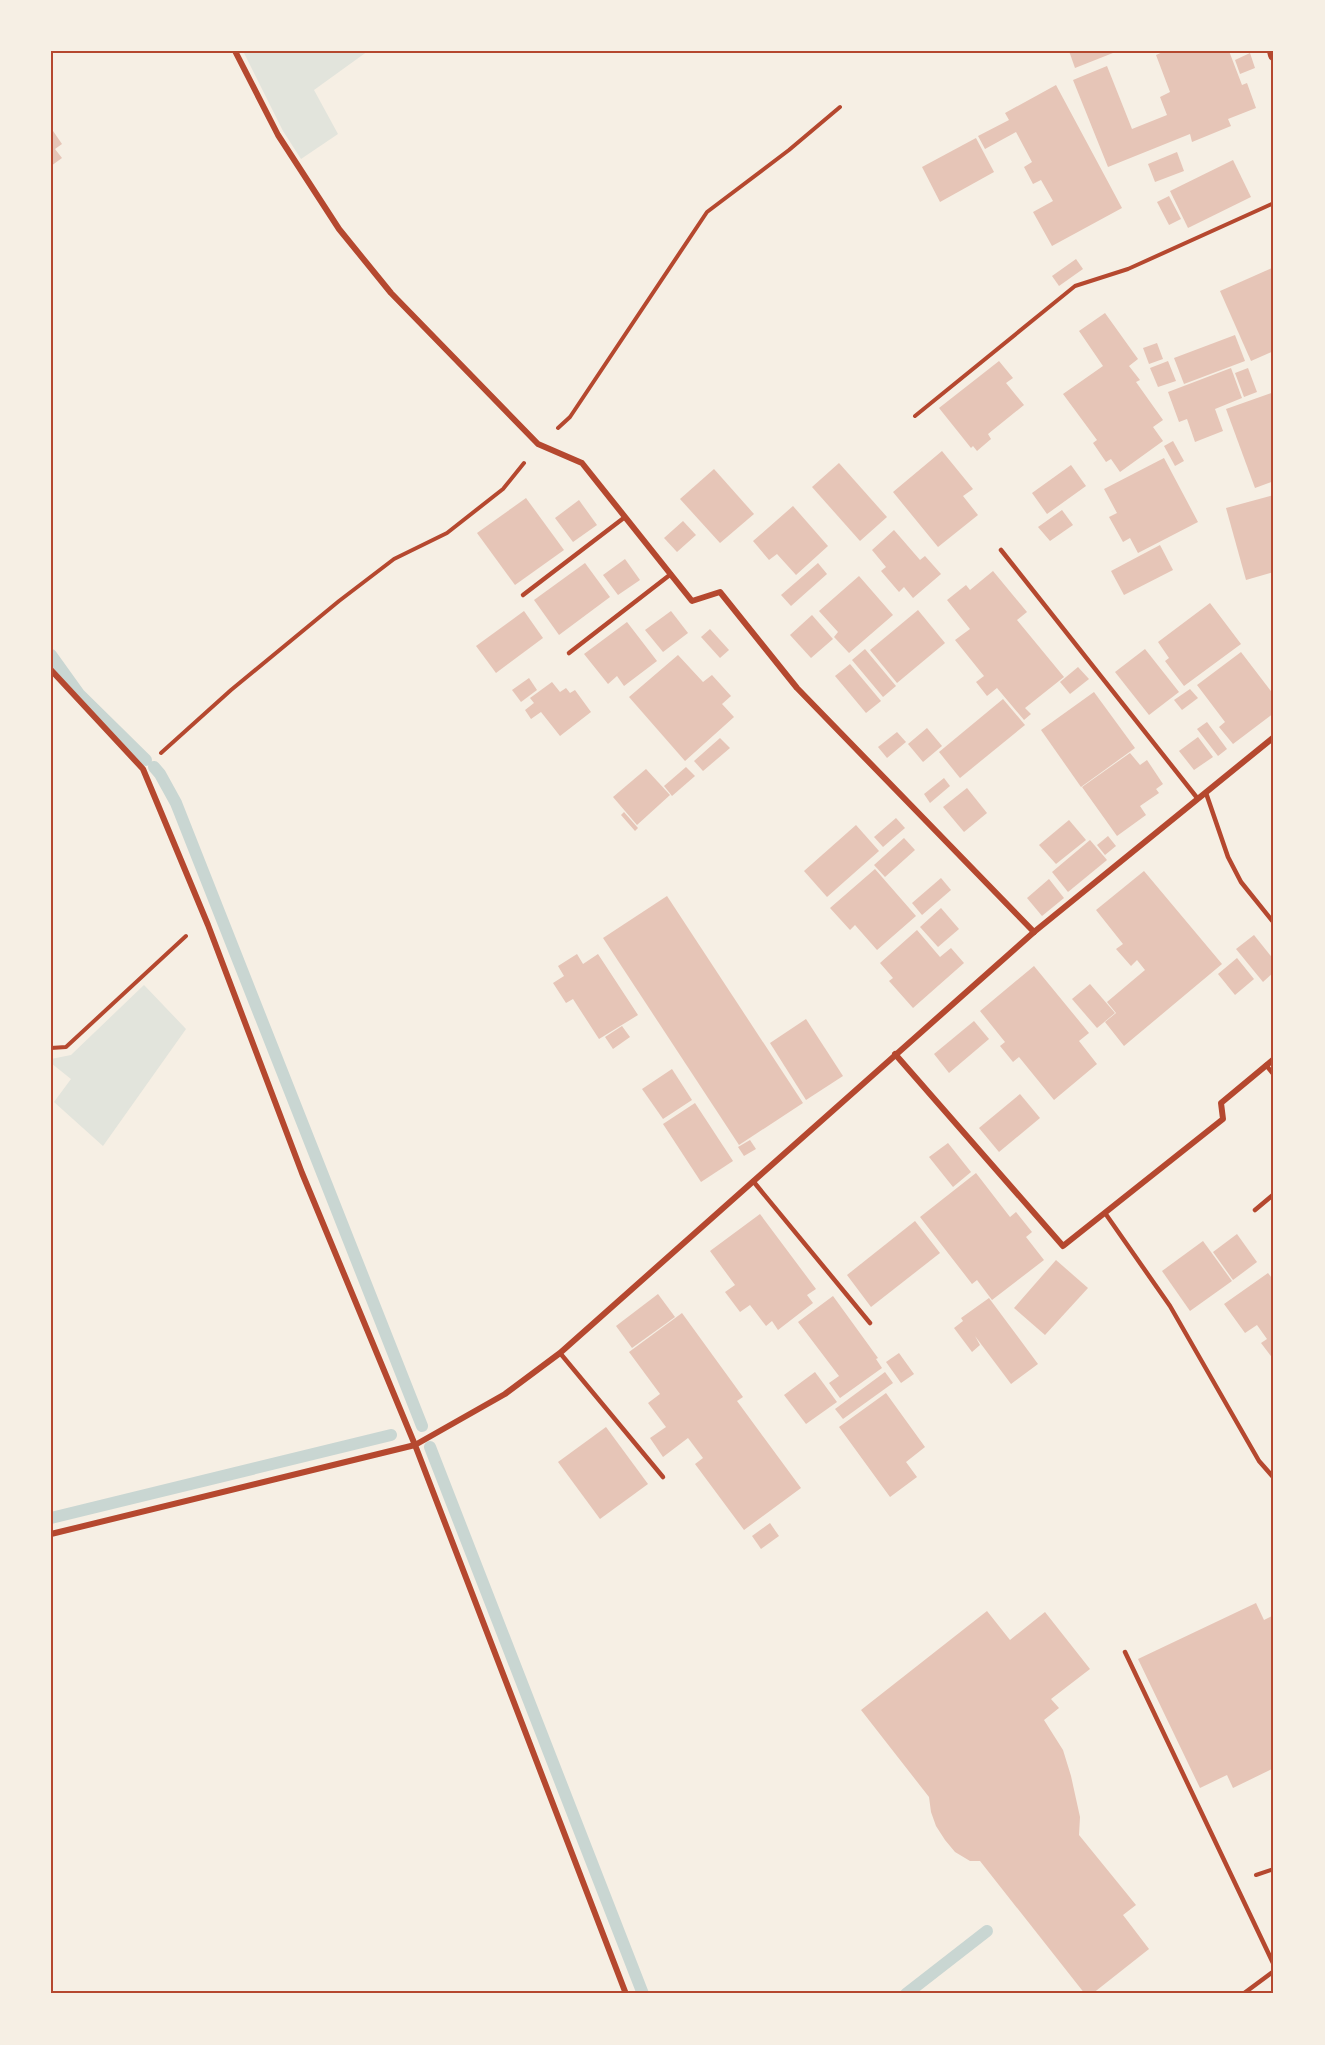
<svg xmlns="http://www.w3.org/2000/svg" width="1325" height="2045" font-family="Helvetica,sans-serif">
  <rect width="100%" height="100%" fill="#f6efe4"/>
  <g fill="#e2e4dc">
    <polygon points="243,51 368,51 314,90 338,134 301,159 283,131"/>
    <polygon points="144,985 186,1029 103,1146 54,1102 71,1079 51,1063 51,1059 71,1055"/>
  </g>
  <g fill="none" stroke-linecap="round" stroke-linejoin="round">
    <g stroke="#c9d6d2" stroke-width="12">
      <polyline points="51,655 79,694 146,760"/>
      <polyline points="154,767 160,774 176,803 422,1426"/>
      <polyline points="430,1447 643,1994"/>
      <polyline points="51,1518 391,1435"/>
      <polyline points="906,1994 987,1931"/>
    </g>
  </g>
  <g fill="#e6c5b7">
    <polygon points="1069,51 1118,51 1075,68"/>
    <polygon points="1165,51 1229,51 1242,85 1247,83 1256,108 1228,119 1231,126 1192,142 1190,134 1108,167 1073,80 1107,66 1132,129 1167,115 1160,97 1170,92 1156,55"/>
    <polygon points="1250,53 1255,68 1240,74 1235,60"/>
    <polygon points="1056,85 1122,208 1052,246 1033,212 1053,201 1041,180 1033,184 1024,167 1032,162 1016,132 985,149 978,136 1009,120 1005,113"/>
    <polygon points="51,128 62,144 55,149 62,158 51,166"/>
    <polygon points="976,138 994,172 940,202 922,167"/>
    <polygon points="1177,152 1184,171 1155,182 1148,164"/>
    <polygon points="1233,160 1251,197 1188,228 1170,191"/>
    <polygon points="1169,196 1181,219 1169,225 1157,202"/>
    <polygon points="1076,259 1083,269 1059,286 1052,276"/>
    <polygon points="1274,267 1274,351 1251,361 1220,291"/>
    <polygon points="1105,313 1138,359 1129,366 1140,380 1136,382 1163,420 1153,427 1163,441 1120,472 1111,459 1106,462 1093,443 1097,440 1063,394 1103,366 1079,331"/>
    <polygon points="1235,335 1245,361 1184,384 1174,358"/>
    <polygon points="1157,343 1163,359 1149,364 1143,348"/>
    <polygon points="999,361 1013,378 1006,383 1024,405 988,434 991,439 977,451 973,446 971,448 939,408"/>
    <polygon points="1168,361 1176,381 1158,387 1150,368"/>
    <polygon points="1231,368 1242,398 1215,409 1223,431 1195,442 1187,419 1179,422 1168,392"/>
    <polygon points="1248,368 1257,392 1244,397 1235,373"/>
    <polygon points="1274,392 1274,481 1255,488 1226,409"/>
    <polygon points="1173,441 1184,461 1175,466 1164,446"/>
    <polygon points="942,451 973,489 963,496 978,515 938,547 893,492"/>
    <polygon points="1164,458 1198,522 1138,553 1130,538 1123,542 1109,517 1117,513 1104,489"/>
    <polygon points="839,463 887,517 860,541 812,487"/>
    <polygon points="1071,465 1086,486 1047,514 1032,493"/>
    <polygon points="714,469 754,514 720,543 680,499"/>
    <polygon points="1274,495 1274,572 1246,580 1226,508"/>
    <polygon points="526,498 564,550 515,585 477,533"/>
    <polygon points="579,500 597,525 573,542 555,518"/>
    <polygon points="793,506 828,546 796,575 777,554 769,560 753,541"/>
    <polygon points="1062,510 1073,525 1050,541 1038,527"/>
    <polygon points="683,521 696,535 677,552 664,538"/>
    <polygon points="894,530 920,560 925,556 941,574 913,598 904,587 899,592 881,571 886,567 872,550"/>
    <polygon points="1160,545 1173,570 1124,595 1111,571"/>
    <polygon points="625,559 640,580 618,595 603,575"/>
    <polygon points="585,563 610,597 559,635 534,600"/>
    <polygon points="818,563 827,574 791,606 781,595"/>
    <polygon points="993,571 1027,612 1017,620 1064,677 1025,708 1031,714 1024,720 997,688 987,696 976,682 984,676 955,640 970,629 947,600 966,585 970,590"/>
    <polygon points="859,576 893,615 849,653 834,637 838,632 819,611"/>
    <polygon points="1210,603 1241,644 1184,686 1165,661 1169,658 1158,642"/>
    <polygon points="918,610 945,643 897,683 870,650"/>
    <polygon points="524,611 543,638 496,673 476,646"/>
    <polygon points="671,611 688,633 663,652 645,630"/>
    <polygon points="812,615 833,639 811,658 790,635"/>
    <polygon points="627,622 657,661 624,686 617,676 608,684 584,654"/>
    <polygon points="710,629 729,650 720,658 701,637"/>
    <polygon points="865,649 896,686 883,697 852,660"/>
    <polygon points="1145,649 1179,692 1149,715 1115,672"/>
    <polygon points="1241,652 1274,695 1274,713 1233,744 1219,727 1225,722 1197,685"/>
    <polygon points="678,655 703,682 712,675 731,696 722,704 734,717 685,761 629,697"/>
    <polygon points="850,664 881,701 866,713 835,676"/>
    <polygon points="1078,667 1089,679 1070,694 1060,682"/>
    <polygon points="529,678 537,690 521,702 512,690"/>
    <polygon points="552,682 560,692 566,688 570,693 575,690 591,712 560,736 541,712 531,719 525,710 534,703 530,698"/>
    <polygon points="1190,689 1198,698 1182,710 1174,700"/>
    <polygon points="1094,692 1135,748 1081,787 1041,730"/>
    <polygon points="1003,699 1025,725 960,778 939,752"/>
    <polygon points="1207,722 1227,749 1218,756 1197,729"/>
    <polygon points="927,728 942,746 923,762 908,744"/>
    <polygon points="897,732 906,742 887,758 878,747"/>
    <polygon points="1198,737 1213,757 1194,770 1179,751"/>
    <polygon points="720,738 730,748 703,771 694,761"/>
    <polygon points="1130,753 1140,765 1147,760 1163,784 1156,789 1159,793 1140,806 1146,815 1117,836 1082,787"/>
    <polygon points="686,767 695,776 672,796 664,786"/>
    <polygon points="646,769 670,795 637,825 613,797"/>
    <polygon points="944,778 950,786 930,803 924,794"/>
    <polygon points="967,788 987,813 964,832 943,807"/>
    <polygon points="624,812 638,828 635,831 621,815"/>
    <polygon points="896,818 905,828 883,847 874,837"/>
    <polygon points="1069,820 1086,840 1056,864 1039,845"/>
    <polygon points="856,825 879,851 827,897 804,871"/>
    <polygon points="1108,836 1116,846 1105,855 1097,845"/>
    <polygon points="904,838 915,850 885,877 874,865"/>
    <polygon points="1090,840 1107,860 1068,892 1052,872"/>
    <polygon points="875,869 916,916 877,950 855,925 850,930 830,908"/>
    <polygon points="1144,871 1222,964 1124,1046 1105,1022 1116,1013 1107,1002 1145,970 1137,960 1131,966 1116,949 1123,944 1096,910"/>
    <polygon points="941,878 951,890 922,915 912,903"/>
    <polygon points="1049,879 1064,898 1042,916 1027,898"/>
    <polygon points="667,896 803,1103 739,1145 603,938"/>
    <polygon points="941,908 959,929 938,947 920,927"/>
    <polygon points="917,930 940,957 951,948 964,963 913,1008 889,981 893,978 880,963"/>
    <polygon points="1254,935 1274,960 1274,972 1263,982 1236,949"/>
    <polygon points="577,954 583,964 598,954 638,1015 599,1039 573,999 566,1003 553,983 564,976 558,966"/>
    <polygon points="1237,958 1254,979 1235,995 1218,974"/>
    <polygon points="1034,966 1089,1033 1079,1041 1097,1064 1054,1100 1019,1057 1013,1062 1000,1046 1005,1042 980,1011"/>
    <polygon points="1090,984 1115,1013 1097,1028 1072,999"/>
    <polygon points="806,1019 843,1076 806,1100 770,1043"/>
    <polygon points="974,1021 989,1039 949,1073 934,1054"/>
    <polygon points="622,1026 630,1037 613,1049 605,1037"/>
    <polygon points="672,1069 692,1100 663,1119 642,1089"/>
    <polygon points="1020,1094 1040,1118 999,1152 979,1128"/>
    <polygon points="695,1103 733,1161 701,1182 663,1124"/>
    <polygon points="750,1140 756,1149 744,1156 738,1147"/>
    <polygon points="948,1143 971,1172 953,1187 929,1157"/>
    <polygon points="976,1173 1010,1217 1016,1212 1032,1232 1026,1237 1044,1260 992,1300 977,1280 972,1284 920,1217"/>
    <polygon points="760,1214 816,1289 807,1295 813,1303 778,1330 772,1321 766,1326 750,1305 740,1312 725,1292 735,1285 710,1251"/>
    <polygon points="915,1221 940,1253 871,1307 847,1275"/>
    <polygon points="1237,1234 1257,1262 1233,1280 1213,1252"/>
    <polygon points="1203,1241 1232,1281 1190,1311 1162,1271"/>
    <polygon points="1056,1260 1088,1288 1045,1335 1014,1308"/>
    <polygon points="1268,1273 1274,1281 1274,1360 1261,1343 1267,1339 1257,1325 1245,1333 1224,1304"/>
    <polygon points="658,1294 675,1317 632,1348 616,1326"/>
    <polygon points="833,1296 878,1358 876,1359 882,1368 840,1398 829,1383 839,1376 798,1322"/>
    <polygon points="989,1298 1038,1364 1011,1384 975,1336 980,1345 972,1352 954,1328 963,1321 961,1318"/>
    <polygon points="682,1313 743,1397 737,1401 801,1488 744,1530 695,1464 703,1458 688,1438 663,1457 650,1438 666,1427 648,1403 660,1394 629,1352"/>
    <polygon points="899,1353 914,1374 901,1383 886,1362"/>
    <polygon points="815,1372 837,1402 806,1424 784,1395"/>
    <polygon points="885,1372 893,1383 843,1419 835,1409"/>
    <polygon points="886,1393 925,1447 906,1462 917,1477 890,1497 839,1427"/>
    <polygon points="606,1427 648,1484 600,1519 558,1462"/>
    <polygon points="770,1523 779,1536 761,1549 752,1536"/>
    <polygon points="1256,1603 1264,1620 1274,1615 1274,1768 1233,1788 1227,1775 1200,1788 1138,1659"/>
    <polygon points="987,1611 1010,1640 1045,1612 1090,1669 1051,1699 1059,1708 1044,1720 1063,1750 1071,1776 1080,1817 1079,1835 1136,1905 1123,1915 1149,1949 1092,1994 1085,1994 980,1861 970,1861 955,1852 945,1840 936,1826 931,1812 929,1797 861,1710"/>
  </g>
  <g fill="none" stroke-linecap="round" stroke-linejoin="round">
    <g stroke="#b5482f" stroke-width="4">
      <polyline points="915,416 1075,286 1128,269 1274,203"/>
      <polyline points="558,428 570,417 707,212 789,150 840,107"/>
      <polyline points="161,753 231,690 339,601 394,559 447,533 503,489 524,463"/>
      <polyline points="51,1048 66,1047 186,936"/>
      <polyline points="1273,1793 1274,1796"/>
      <polyline points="1256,1875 1274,1869"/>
    </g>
    <g stroke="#b5482f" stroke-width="4.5">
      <polyline points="1001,550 1198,799"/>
      <polyline points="523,595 625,517"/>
      <polyline points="569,653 671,574"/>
      <polyline points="1206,793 1228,857 1241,882 1274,923"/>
      <polyline points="1266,1065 1274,1075"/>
      <polyline points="753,1181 870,1323"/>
      <polyline points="1255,1210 1274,1194"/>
      <polyline points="1105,1213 1170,1306 1259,1461 1274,1478"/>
      <polyline points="560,1353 663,1477"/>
      <polyline points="1125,1652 1274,1965"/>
      <polyline points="1243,1994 1274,1971"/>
    </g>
    <g stroke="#b5482f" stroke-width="6">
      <polyline points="235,51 278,135 339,229 391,293 538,444 582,463 692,601 720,592 797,688 1034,932"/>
      <polyline points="51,670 143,769 208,925 302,1173 415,1445 626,1994"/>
      <polyline points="895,1054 1063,1246 1223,1119 1221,1103 1274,1059"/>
      <polyline points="51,1534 415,1445 505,1394 560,1353 1034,932 1274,737"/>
    </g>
    <polyline stroke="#b5482f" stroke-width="12" points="1273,51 1274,55"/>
  </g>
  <rect width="1325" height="2045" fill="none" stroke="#f6efe4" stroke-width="105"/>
  <rect x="52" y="52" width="1220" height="1940" fill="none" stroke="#b5482f" stroke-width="2"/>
</svg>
